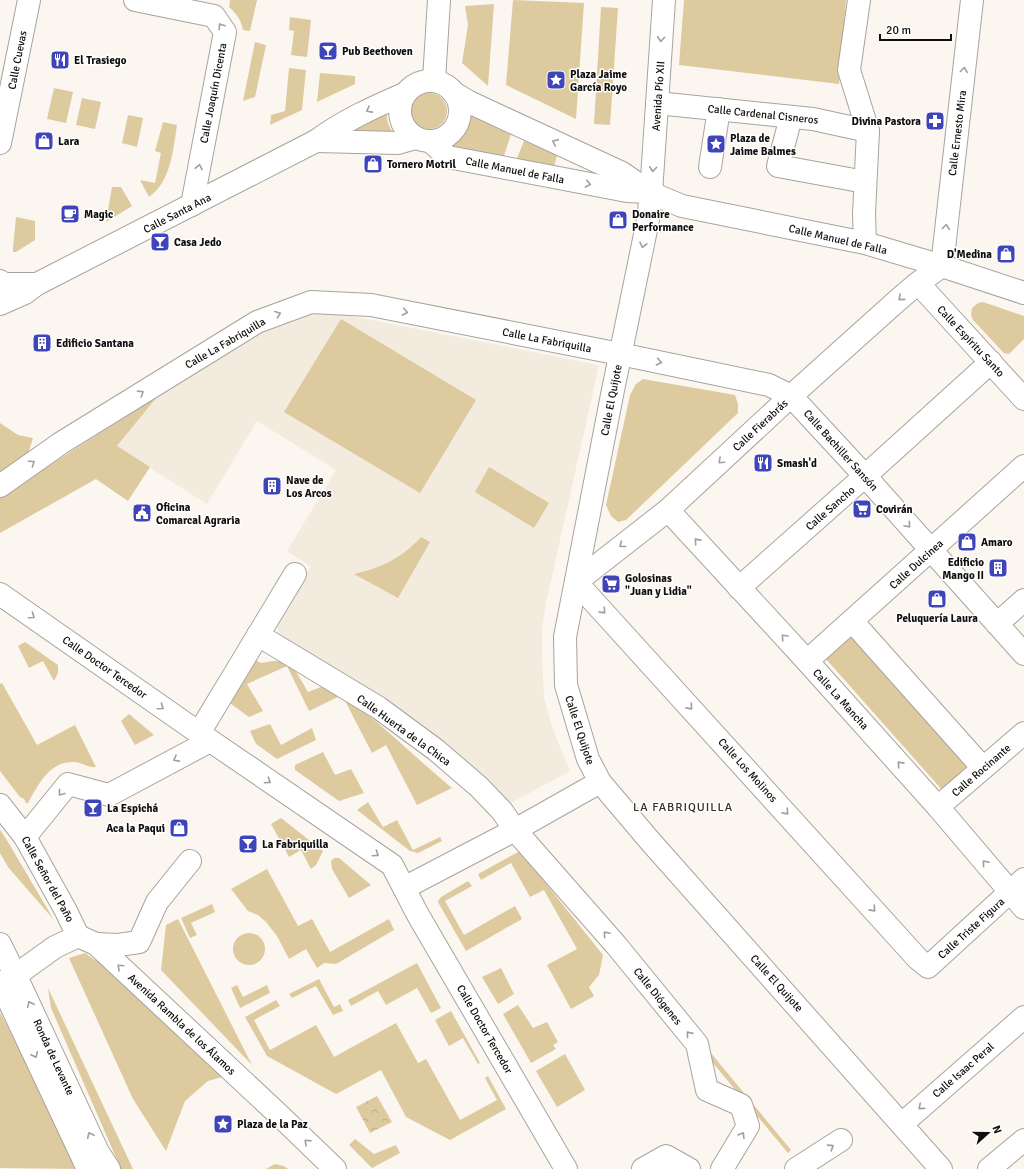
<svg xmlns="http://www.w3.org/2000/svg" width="1024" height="1169" font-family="Signika,sans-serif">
  <defs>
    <pattern id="park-crowns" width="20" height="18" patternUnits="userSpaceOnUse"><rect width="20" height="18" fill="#ddca9f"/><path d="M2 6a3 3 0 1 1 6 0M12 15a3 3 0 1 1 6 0" fill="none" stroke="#bcac88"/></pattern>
  </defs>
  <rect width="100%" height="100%" fill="#fbf7f0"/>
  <polygon fill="#f2ebde" points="310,313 340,314 387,323 599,365 546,603 542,629 542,657 544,697 552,727 570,771 511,803 399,711 280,636 276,621 292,594 311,567 287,551 336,470 257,421 207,504 117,447 157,397 269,327"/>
  <g fill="#ddca9f">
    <path d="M230,0H257L250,31L243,30C241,20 237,14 229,7Z"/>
    <polygon points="513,0 584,3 576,119 506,85"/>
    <polygon points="684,0 846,0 839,84 679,65"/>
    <polygon points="494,4 488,86 462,63 468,25 465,6"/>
    <polygon points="601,7 618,8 610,125 594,124"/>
    <polygon points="290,17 311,20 307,57 291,55 294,31 289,30"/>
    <polygon points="255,42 266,45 255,97 243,101"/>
    <polygon points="289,68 306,70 302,110 270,125 271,115 285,111"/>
    <polygon points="320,73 355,76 355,84 317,102"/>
    <polygon points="54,88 73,92 66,123 47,119"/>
    <circle cx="429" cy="111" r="18"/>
    <polygon points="82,98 101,102 95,129 76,125"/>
    <path d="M387,109C386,119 388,125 393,133L353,130L348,133Z"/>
    <path d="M463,111L514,125L501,165L439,144C455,136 461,129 463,111Z"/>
    <polygon points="128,115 143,118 137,147 122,143"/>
    <path d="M163,122L177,125C173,151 171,181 149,197L140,180L155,183L161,153L155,151Z"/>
    <polygon points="528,131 560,145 552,174 513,168"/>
    <polygon points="112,187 121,187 132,206 106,222"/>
    <polygon points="16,217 35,221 35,240 16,252 13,252 13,248"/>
    <polygon points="983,302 1024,316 1024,339 1009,354 1004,353 1001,350 973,320 971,315 972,308 978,303"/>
    <polygon points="341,319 476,400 420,493 284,412"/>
    <polygon points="643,379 735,395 738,404 738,413 626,520 618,522 611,516 606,505 630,395 636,384"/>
    <polygon points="157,397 117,446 150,467 128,501 96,479 0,533 0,498 1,496"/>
    <polygon points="0,423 18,435 33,438 28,454 0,472"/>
    <polygon points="489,467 549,503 534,528 475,492"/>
    <path d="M421,537L430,542L398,598L354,574C381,568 402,558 421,537Z"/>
    <polygon points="858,631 974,763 943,791 826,659"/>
    <polygon points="25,642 58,665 58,673 54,681 43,661 29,668 18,646"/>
    <path d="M253,659L261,663L273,661H284L291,663L308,692L326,685C374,714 409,753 452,788L417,805L386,745L372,753L342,695L309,711L287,666L247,684L263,711L249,717L227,701Z"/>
    <path d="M2,683L37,745L75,725L96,767C89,768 83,763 75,762C49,761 39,784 28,803H26L24,799L20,797L0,771V684Z"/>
    <polygon points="129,714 154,735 135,745 121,721"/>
    <polygon points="270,724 281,745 312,728 316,740 277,759 256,744 250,731"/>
    <polygon points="323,752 335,775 351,769 364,793 339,801 295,770 295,765"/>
    <polygon points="368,802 383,827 397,820 413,850 440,837 442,841 418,853 410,851 357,810"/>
    <polygon points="281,818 323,851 316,865 311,869 301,850 289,857 271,824"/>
    <polygon points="0,830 5,837 54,920 8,867 0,853"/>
    <polygon points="520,851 603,955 599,975 589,987 594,996 571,1009 547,965 577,949 544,890 530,897 511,863 481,880 478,874"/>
    <polygon points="334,858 339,858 371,885 349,898 332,869 331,861"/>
    <polygon points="267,869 298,926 312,919 330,952 389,919 394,930 336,964 324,963 317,968 306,949 289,959 277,936 266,922 258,915 248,911 231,889"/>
    <polygon points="468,881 472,886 445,901 464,935 515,906 522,919 466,951 439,904 438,901 441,897"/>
    <polygon points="212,904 215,912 191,923 197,935 190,938 181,918"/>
    <polygon points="178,919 252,1065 161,970 166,925"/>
    <circle cx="249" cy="949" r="16"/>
    <polygon points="85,953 108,969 222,1077 208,1081 185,1101 166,1151 133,1099 69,958"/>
    <polygon points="417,963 441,1008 431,1013 417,988 386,1005 378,991 351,1006 348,1000"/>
    <polygon points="501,968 514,994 498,1004 482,977"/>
    <polygon points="319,979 334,1007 340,1004 343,1011 333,1015 316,986 292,998 289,994"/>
    <polygon points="237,985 243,997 267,985 270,993 240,1008 231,988"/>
    <polygon points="48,988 133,1169 121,1169 51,1008"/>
    <polygon points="276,1000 280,1006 254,1020 270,1050 316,1025 334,1057 396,1023 418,1063 426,1059 460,1120 497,1100 485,1078 488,1076 506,1109 450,1140 406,1117 381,1070 336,1094 267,1056 245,1017"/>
    <polygon points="518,1005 533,1028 547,1022 558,1042 553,1045 556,1049 531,1063 503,1014"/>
    <polygon points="451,1011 480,1063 478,1064 463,1038 449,1046 435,1020"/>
    <polygon points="0,1012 79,1166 79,1169 0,1168"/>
    <polygon points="701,1041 791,1150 788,1153 697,1044"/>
    <polygon points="565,1054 585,1090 557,1107 536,1071"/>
    <polygon points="355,1139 374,1154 396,1145 400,1153 372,1168 349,1145"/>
    <polygon points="275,1164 284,1166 288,1169 266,1169"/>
  </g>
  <polygon fill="url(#park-crowns)" points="377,1096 392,1122 370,1133 356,1107"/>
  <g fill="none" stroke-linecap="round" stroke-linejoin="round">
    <defs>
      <g id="minor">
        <polyline points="135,0 214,16 225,32 192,205"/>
        <polyline points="664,0 651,193 648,220 612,395 565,637 566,685 588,759 600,782 650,841 941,1169"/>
        <polyline points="859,0 849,70 868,131 864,214 865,243"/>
        <polyline points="454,93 469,102 622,173 651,193 682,206 865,243 942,266 1024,293"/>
        <polyline points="657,103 813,119 868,131"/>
        <polyline points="791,117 778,166 865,182"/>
        <polyline points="431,142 448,157 627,191 648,192"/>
        <polyline points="710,167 719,109"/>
        <polyline points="918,283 1024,399"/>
        <polyline points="0,486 61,443 257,322 311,302 371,305 620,354 769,385 791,396 865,476 1024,654"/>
        <polyline points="668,510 807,661 938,807 1024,908"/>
        <polyline points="576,582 668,510 791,396 898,300 918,283 942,266 972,0"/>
        <polyline points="576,582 918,959 928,967 1024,879"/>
        <polyline points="739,588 865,476 991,362"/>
        <polyline points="0,594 199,733 392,865 418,915 566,1169"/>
        <polyline points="852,621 983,768"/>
        <polyline points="997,624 1024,600"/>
        <polyline points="258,635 379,708 436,750 479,787 502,811 515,830 616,945 697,1044 707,1090 741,1105 748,1126 722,1169"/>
        <polyline points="807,661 1024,466"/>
        <polyline points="199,733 295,574"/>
        <polyline points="0,805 25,837 66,911 78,936"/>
        <polyline points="938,807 1024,733"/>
        <polyline points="25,837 68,784 109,795 210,741"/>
        <polyline points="404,888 515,830 600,782"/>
        <polyline points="78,936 96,944 276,1112 335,1169"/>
        <polyline points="96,944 118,945 139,942 157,902 190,861"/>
        <polyline points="16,975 55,947 78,936"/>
        <polyline points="902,1124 1024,1017"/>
        <polyline points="643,1169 666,1156 689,1169"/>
        <polyline points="796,1169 841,1140"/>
        <polyline points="989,1169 1024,1140"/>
      </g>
      <g id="major">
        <polyline points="434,80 439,0"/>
        <circle cx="430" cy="111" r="30"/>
        <polyline points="316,141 398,143 415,138"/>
        <polyline points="0,143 29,0"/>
        <polyline points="0,281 4,284 37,284"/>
        <path d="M0,304L25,293L37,284L316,141C343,121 374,107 404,94"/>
        <polyline points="0,944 22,989 98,1152 109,1169"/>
        <polyline points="0,982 88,1169"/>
      </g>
    </defs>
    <use href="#minor" stroke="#a7a49d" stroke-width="24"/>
    <use href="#major" stroke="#a7a49d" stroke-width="24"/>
    <use href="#minor" stroke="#fff" stroke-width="22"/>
    <use href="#major" stroke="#fff" stroke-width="22"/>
  </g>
  <defs><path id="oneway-chevron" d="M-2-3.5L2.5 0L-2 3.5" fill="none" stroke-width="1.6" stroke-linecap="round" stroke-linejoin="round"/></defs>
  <g stroke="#9f9f9e">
    <use href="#oneway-chevron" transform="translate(221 26) rotate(-123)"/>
    <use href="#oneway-chevron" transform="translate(661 39) rotate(94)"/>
    <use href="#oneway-chevron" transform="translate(964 70) rotate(-83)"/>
    <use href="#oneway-chevron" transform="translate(369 110) rotate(152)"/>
    <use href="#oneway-chevron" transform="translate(555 142) rotate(-155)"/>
    <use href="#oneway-chevron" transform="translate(199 167) rotate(-79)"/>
    <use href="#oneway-chevron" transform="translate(653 169) rotate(94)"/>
    <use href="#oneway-chevron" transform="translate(588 184) rotate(11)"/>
    <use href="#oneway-chevron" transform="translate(946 227) rotate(-83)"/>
    <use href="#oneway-chevron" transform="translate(643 245) rotate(102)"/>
    <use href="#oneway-chevron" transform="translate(901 298) rotate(139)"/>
    <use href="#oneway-chevron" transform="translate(405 312) rotate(11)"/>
    <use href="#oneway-chevron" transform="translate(278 314) rotate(-20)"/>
    <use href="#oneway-chevron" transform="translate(659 362) rotate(12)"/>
    <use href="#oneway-chevron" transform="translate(141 393) rotate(-32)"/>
    <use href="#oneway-chevron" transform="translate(721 461) rotate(137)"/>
    <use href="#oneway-chevron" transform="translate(32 463) rotate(-35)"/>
    <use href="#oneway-chevron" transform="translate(908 525) rotate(49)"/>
    <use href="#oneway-chevron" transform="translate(697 541) rotate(-132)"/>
    <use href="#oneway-chevron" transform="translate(622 545) rotate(142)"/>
    <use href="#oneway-chevron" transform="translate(603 611) rotate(48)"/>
    <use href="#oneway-chevron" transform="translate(32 616) rotate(35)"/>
    <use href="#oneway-chevron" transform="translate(784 637) rotate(-133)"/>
    <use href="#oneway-chevron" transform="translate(161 707) rotate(35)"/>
    <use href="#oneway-chevron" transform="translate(690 707) rotate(48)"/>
    <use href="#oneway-chevron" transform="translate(176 759) rotate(152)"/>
    <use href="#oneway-chevron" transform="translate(900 764) rotate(-132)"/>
    <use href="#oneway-chevron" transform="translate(268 781) rotate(34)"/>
    <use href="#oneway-chevron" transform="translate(61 793) rotate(128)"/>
    <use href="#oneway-chevron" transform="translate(786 812) rotate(48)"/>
    <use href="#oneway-chevron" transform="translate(376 854) rotate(34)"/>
    <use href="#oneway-chevron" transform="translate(985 863) rotate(-130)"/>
    <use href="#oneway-chevron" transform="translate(873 909) rotate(48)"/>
    <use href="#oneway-chevron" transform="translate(606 934) rotate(-131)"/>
    <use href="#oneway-chevron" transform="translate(120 967) rotate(-137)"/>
    <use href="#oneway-chevron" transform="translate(30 1004) rotate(-115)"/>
    <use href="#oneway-chevron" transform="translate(689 1034) rotate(-129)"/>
    <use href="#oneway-chevron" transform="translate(35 1055) rotate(65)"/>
    <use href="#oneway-chevron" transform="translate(921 1107) rotate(139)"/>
    <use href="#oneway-chevron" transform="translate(90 1135) rotate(-115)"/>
    <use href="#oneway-chevron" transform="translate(742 1135) rotate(-59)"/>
    <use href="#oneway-chevron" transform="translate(307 1142) rotate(-136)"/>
    <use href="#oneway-chevron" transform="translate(831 1147) rotate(-33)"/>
  </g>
  <defs>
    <symbol id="bar-square" viewBox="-11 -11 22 22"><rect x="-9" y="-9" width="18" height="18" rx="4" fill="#3f44b8" stroke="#fff"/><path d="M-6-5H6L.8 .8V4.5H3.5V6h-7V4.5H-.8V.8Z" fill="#fff"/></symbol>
    <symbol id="restaurant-square" viewBox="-11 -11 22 22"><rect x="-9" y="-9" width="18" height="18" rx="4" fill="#3f44b8" stroke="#fff"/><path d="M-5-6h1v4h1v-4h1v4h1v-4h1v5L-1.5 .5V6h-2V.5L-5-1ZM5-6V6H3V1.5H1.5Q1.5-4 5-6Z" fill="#fff"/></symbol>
    <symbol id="sight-square" viewBox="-11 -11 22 22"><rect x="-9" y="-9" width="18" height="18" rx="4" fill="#3f44b8" stroke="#fff"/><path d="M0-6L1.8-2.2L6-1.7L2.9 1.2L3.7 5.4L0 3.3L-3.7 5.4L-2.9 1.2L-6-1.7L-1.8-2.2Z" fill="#fff"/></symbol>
    <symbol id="pharmacy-square" viewBox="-11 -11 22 22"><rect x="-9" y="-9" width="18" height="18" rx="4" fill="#3f44b8" stroke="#fff"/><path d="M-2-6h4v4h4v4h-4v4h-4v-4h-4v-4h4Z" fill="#fff"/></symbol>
    <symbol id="shop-square" viewBox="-11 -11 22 22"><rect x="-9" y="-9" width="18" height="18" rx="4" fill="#3f44b8" stroke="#fff"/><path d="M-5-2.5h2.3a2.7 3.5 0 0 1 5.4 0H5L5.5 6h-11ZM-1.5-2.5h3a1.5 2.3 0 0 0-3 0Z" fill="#fff"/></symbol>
    <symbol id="cafe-square" viewBox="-11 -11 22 22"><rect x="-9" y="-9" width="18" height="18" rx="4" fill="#3f44b8" stroke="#fff"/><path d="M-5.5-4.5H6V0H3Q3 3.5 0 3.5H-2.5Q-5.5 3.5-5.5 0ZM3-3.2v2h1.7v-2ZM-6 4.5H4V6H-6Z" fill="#fff"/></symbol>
    <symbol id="building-square" viewBox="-11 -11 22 22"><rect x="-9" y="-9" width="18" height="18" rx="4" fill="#3f44b8" stroke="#fff"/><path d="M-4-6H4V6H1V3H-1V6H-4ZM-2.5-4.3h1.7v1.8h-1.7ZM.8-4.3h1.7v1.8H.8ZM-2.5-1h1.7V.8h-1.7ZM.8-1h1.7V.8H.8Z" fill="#fff"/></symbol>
    <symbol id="supermarket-square" viewBox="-11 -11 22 22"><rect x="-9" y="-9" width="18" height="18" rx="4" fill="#3f44b8" stroke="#fff"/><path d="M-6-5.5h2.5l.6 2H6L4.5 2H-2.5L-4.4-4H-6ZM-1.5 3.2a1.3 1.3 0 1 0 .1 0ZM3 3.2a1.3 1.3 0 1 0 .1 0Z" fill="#fff"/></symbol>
    <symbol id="civic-square" viewBox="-11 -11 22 22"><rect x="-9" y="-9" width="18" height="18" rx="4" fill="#3f44b8" stroke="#fff"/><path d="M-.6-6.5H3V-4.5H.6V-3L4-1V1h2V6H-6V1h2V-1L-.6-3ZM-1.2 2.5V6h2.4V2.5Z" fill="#fff"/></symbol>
  </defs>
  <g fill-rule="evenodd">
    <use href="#bar-square" x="317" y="40" width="22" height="22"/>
    <use href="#restaurant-square" x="49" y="49" width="22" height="22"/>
    <use href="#sight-square" x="545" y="69" width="22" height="22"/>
    <use href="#pharmacy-square" x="924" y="110" width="22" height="22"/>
    <use href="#shop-square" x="33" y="130" width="22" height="22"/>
    <use href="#sight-square" x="705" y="133" width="22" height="22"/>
    <use href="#shop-square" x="362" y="153" width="22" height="22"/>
    <use href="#cafe-square" x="59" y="203" width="22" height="22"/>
    <use href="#shop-square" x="607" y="209" width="22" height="22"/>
    <use href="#bar-square" x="149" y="231" width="22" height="22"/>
    <use href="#shop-square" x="995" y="243" width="22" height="22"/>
    <use href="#building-square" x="31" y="332" width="22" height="22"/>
    <use href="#restaurant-square" x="752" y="452" width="22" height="22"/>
    <use href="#building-square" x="261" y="475" width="22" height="22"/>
    <use href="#supermarket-square" x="851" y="498" width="22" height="22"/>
    <use href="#civic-square" x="131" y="502" width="22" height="22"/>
    <use href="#shop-square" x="956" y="531" width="22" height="22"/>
    <use href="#building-square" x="987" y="557" width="22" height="22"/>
    <use href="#supermarket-square" x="600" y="573" width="22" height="22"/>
    <use href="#shop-square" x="926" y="588" width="22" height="22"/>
    <use href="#bar-square" x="82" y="797" width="22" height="22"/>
    <use href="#shop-square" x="168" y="817" width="22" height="22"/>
    <use href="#bar-square" x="237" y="833" width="22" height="22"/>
    <use href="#sight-square" x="212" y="1113" width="22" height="22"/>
  </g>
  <g text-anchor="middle" stroke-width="3" stroke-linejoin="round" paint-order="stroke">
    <g font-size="11" font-weight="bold" fill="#0f0e0c" stroke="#fff" text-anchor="start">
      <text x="342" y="55">Pub Beethoven</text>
      <text x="74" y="64">El Trasiego</text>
      <text x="570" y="78">Plaza Jaime<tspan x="570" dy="13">García Royo</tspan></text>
      <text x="921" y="125" text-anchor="end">Divina Pastora</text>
      <text x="730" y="142">Plaza de<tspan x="730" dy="13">Jaime Balmes</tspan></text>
      <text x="58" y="145">Lara</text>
      <text x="387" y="168">Tornero Motril</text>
      <text x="84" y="218">Magic</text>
      <text x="632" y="218">Donaire<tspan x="632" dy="13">Performance</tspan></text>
      <text x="174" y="246">Casa Jedo</text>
      <text x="992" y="258" text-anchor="end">D'Medina</text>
      <text x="56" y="347">Edificio Santana</text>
      <text x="777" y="467">Smash'd</text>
      <text x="286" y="484">Nave de<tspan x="286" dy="13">Los Arcos</tspan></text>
      <text x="156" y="511">Oficina<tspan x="156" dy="13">Comarcal Agraria</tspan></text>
      <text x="876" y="513">Covirán</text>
      <text x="981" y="546">Amaro</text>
      <text x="984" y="566" text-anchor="end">Edificio<tspan x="984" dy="13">Mango II</tspan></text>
      <text x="625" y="582">Golosinas<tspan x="625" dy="13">"Juan y Lidia"</tspan></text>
      <text x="937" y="622" text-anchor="middle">Peluquería Laura</text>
      <text x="107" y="812">La Espichá</text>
      <text x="165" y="832" text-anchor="end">Aca la Paqui</text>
      <text x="262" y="848">La Fabriquilla</text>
      <text x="237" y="1128">Plaza de la Paz</text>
    </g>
    <g font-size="11" fill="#0f0e0c" stroke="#fff">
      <text transform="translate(17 60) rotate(-79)" y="4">Calle Cuevas</text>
      <text transform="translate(213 93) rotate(-79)" y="4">Calle Joaquín Dicenta</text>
      <text transform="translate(658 96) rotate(-86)" y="4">Avenida Pío XII</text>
      <text transform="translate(763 114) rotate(6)" y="4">Calle Cardenal Cisneros</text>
      <text transform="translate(957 133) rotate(-83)" y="4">Calle Ernesto Mira</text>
      <text transform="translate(515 170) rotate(11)" y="4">Calle Manuel de Falla</text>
      <text transform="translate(177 213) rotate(-27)" y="4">Calle Santa Ana</text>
      <text transform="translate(838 239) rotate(13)" y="4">Calle Manuel de Falla</text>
      <text transform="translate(547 340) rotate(11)" y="4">Calle La Fabriquilla</text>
      <text transform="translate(971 341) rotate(47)" y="4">Calle Espíritu Santo</text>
      <text transform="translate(225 343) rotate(-30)" y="4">Calle La Fabriquilla</text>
      <text transform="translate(611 400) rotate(-79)" y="4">Calle El Quijote</text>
      <text transform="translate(760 425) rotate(-43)" y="4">Calle Fierabrás</text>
      <text transform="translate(841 450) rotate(48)" y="4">Calle Bachiller Sansón</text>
      <text transform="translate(830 508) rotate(-41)" y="4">Calle Sancho</text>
      <text transform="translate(916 564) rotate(-42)" y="4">Calle Dulcinea</text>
      <text transform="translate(105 667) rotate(35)" y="4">Calle Doctor Tercedor</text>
      <text transform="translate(841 699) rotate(48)" y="4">Calle La Mancha</text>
      <text transform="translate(404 730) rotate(36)" y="4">Calle Huerta de la Chica</text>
      <text transform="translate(580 730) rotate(72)" y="4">Calle El Quijote</text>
      <text transform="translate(748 770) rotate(48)" y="4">Calle Los Molinos</text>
      <text transform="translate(981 770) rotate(-41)" y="4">Calle Rocinante</text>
      <text transform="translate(48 879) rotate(61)" y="4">Calle Señor del Paño</text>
      <text transform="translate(971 928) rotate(-42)" y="4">Calle Triste Figura</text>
      <text transform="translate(777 983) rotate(48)" y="4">Calle El Quijote</text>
      <text transform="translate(658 996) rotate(51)" y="4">Calle Diógenes</text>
      <text transform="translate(182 1024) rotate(43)" y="4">Avenida Rambla de los Álamos</text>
      <text transform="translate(485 1029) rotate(60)" y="4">Calle Doctor Tercedor</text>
      <text transform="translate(54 1057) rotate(65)" y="4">Ronda de Levante</text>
      <text transform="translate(963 1070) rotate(-41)" y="4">Calle Isaac Peral</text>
    </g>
    <g font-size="12" letter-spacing="1" fill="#32302a" stroke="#fff">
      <text x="683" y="811">LA FABRIQUILLA</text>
    </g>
  </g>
  <g transform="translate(988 1133) rotate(69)" stroke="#ffffff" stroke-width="3" paint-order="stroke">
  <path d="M0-3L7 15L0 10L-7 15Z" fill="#0f0e0c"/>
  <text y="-6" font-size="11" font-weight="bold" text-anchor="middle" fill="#0f0e0c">N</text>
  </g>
  <path d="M880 34v6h71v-6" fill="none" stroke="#0f0e0c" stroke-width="2"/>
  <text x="886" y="34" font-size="12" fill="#0f0e0c" stroke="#ffffff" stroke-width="3" paint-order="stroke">20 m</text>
</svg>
